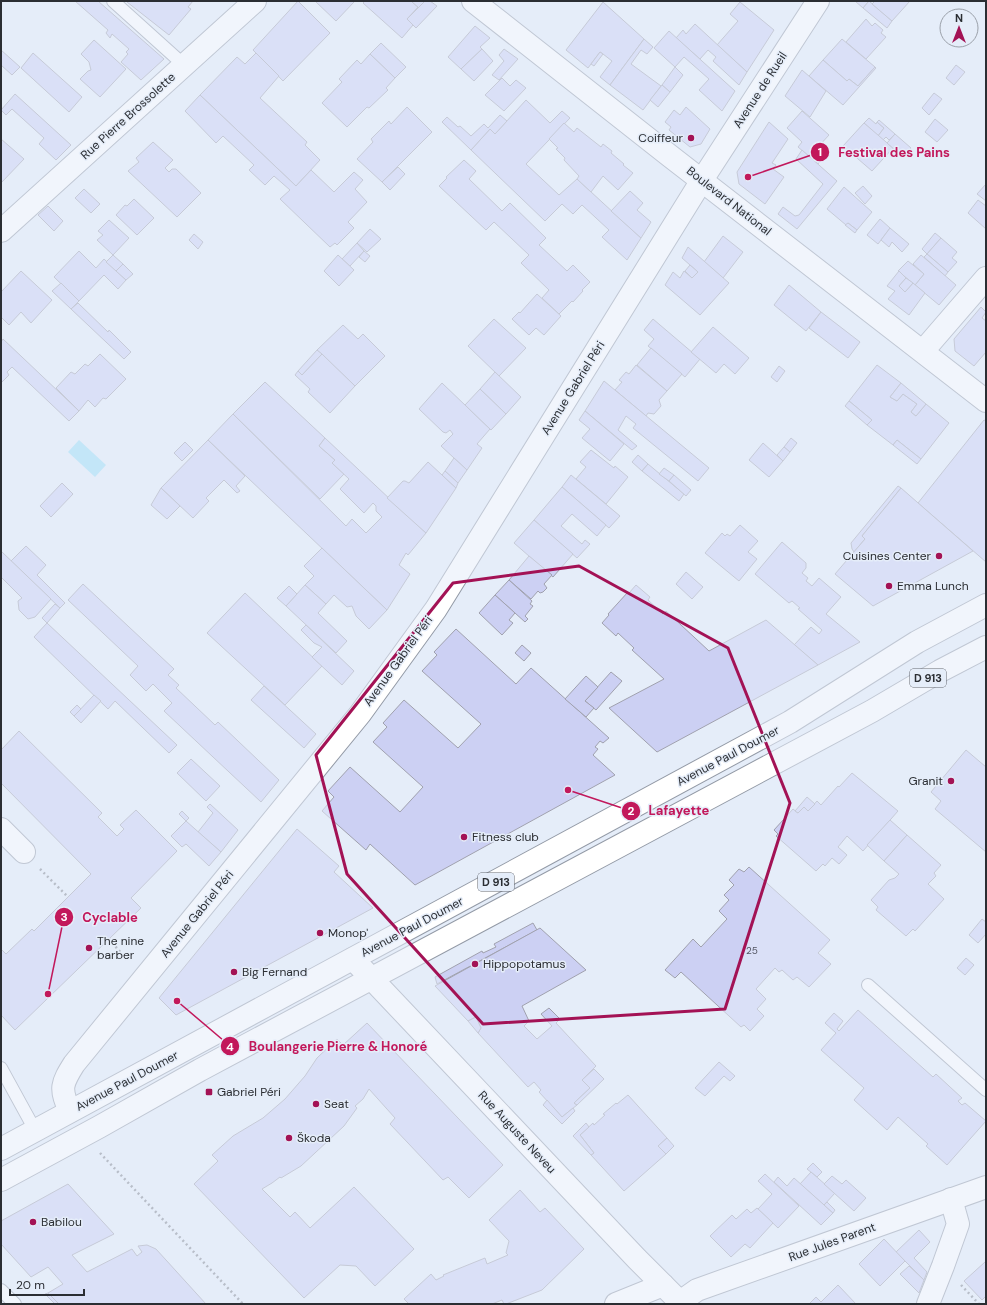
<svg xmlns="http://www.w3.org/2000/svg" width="987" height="1305" font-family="'DM Sans',sans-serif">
  <rect width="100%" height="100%" fill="#e5edf9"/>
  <polygon fill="#9adef5" points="79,440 106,465 95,477 68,452"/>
  <g fill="#ccd0f3" stroke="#a0a1ae">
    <polygon points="75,1 98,1 164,59 141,80 121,62 128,54 126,52 129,49 112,34 110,38 106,33 108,30"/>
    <polygon points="128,1 193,1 188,7 191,9 169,35 127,2"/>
    <polygon points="298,1 330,33 283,81 253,50"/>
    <polygon points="315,1 353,1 354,2 336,21"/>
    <polygon points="365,1 411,1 418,7 407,19 413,25 402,38 363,3"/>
    <polygon points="411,1 425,1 419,8"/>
    <polygon points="425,1 430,1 437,6 416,28 407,19"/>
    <polygon points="855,1 869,1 863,8"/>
    <polygon points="869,1 892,21 887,28 863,8"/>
    <polygon points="875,1 910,1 892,21 872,4"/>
    <polygon points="603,2 644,39 610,85 600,77 612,61 603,54 600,52 588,68 566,50"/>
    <polygon points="740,2 774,30 747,72 717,45 738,21 730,14"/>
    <polygon points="866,19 872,26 875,23 883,30 881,33 886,37 866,59 846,42"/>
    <polygon points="695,24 747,72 739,85 713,61 716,57 708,50 700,59 676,38 683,30 686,34"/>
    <polygon points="475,26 490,38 480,47 482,49 461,69 448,57"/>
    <polygon points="669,31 735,91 722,111 699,90 709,79 684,57 675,67 654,48"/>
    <polygon points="644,39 653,47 647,54 641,50 631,64 661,86 643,110 610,85"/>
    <polygon points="842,39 875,67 858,86 849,79 847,81 823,60"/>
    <polygon points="94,40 126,69 100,97 80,79 88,71 91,70 89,62 81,54"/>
    <polygon points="381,43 406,67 395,78 370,54"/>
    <polygon points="482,49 493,61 474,81 461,69"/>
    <polygon points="504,49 518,59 499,80 492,75 504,61 499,55"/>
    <polygon points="1,50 20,67 12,75 1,65"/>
    <polygon points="600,52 603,54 594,66 591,64"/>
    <polygon points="33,53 82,97 69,112 21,68"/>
    <polygon points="256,53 279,76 260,98 307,142 305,145 320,160 296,186 200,95 237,57 245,64"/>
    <polygon points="370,54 395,78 386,88 388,90 369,108 367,107 347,127 322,103 342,82 339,79 357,60 361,64"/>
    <polygon points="823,60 847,81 849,79 858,86 875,67 876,68 843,105 809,76"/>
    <polygon points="956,65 965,72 954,85 946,78"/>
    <polygon points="675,67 683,75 670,92 662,85"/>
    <polygon points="802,70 826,91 810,117 785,96"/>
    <polygon points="502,78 510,86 516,80 526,88 504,111 485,95"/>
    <polygon points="662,85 670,92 658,107 650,100"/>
    <polygon points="934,93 942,99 929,115 922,108"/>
    <polygon points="15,94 71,145 56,160 39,144 44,138 12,109 6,115 1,110"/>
    <polygon points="200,95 296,186 311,170 334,192 354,172 363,180 355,189 367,202 348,222 354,228 337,245 335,243 330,247 280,199 290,190 274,176 265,185 249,170 254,165 223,136 216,143 185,111"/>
    <polygon points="526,100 550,123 562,111 570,118 526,164 559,195 577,179 641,238 627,260 602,237 609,230 582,205 573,214 562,204 545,221 471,150 490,129 495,134"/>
    <polygon points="407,107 432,132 382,182 357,159 373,142 371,139 389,121 391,124"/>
    <polygon points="686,107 710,129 701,144 690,147 669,130 671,127 665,122 674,110 680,115"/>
    <polygon points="802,111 829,135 818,147 826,154 818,164 798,147 802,142 787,128"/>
    <polygon points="500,115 507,121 495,134 490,129 471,150 442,122 447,117 458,127 460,126 471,136 484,124 488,128"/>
    <polygon points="869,118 876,124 877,122 884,128 878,136 864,123"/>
    <polygon points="935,119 948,130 937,142 925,132"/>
    <polygon points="879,120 895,134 889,140 886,137 883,140 878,136 884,128 877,122"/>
    <polygon points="769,122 788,139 772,163 776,165 773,169 784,177 765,204 739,184 737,172"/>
    <polygon points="564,123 574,132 577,128 601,147 603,144 612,151 611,153 624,164 623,165 633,173 618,190 603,176 591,192 577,179 579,176 564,160 565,158 556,149 558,148 549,139"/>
    <polygon points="864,123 893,148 872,171 843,146"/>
    <polygon points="895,134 911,148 903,157 887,143"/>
    <polygon points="1,139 24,159 1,183"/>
    <polygon points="153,142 173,160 165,168 169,172 172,169 176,169 201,193 177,217 128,171 139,162 136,158"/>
    <polygon points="802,150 837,181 797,229 778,214 783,207 795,216 799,215 823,184 796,159"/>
    <polygon points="464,160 476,171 469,179 502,211 510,203 546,238 539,245 567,271 573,265 590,282 582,290 583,291 573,302 572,301 559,314 542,298 549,290 521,263 529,255 494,222 486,230 439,186 447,178 446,177"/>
    <polygon points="398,167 405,174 390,190 382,182"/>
    <polygon points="986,184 986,201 977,194"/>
    <polygon points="863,186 872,196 865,204 855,193"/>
    <polygon points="844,187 872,212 857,230 848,223 846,225 827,209"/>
    <polygon points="84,189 100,204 91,213 75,198"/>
    <polygon points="630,191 643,203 637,210 651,222 641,238 611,211"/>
    <polygon points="134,199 154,218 137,235 116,215 125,205 127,206"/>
    <polygon points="978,200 986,206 986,229 968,213"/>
    <polygon points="48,206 63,221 54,231 38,215"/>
    <polygon points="880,219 890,228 878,244 867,235"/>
    <polygon points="109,220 129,238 113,255 97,240 103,235 98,231"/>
    <polygon points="848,223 857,230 855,233 845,225"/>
    <polygon points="890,228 909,244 902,252 892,242 889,247 881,240"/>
    <polygon points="370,229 381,239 367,252 357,243"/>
    <polygon points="935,233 941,238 927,254 922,249"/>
    <polygon points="194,234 203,242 198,249 189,240"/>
    <polygon points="723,236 743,252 723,278 704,262"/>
    <polygon points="941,238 957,252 952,258 957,262 948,272 927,254"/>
    <polygon points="357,243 364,251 350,266 342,259"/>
    <polygon points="688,247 729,283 700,315 665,285 673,272 680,278 684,271 692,278 698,272 682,258"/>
    <polygon points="79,251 96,268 104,259 126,280 118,289 104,275 79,301 54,277"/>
    <polygon points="364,251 370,256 365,262 359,257"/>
    <polygon points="927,254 948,272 945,276 924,257"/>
    <polygon points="113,255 123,264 116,271 106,262"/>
    <polygon points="338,255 354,270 339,286 324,271"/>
    <polygon points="921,255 956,285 939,305 915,285 924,274 913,264"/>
    <polygon points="908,261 924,274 915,285 898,271"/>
    <polygon points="123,264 133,274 126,280 116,271"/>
    <polygon points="690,265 698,272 692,278 685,271"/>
    <polygon points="21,271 52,300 31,323 21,312 9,325 1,317 1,292"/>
    <polygon points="899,271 906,278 899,286 905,292 913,283 925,293 909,315 888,299 895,291 887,286"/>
    <polygon points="906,278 913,283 905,292 899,286"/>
    <polygon points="61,283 79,301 71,309 52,291"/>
    <polygon points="789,285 821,312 806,331 774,305"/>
    <polygon points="537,294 561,316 544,335 536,328 529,335 512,319 519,312 520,313"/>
    <polygon points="78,303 108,332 109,330 131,352 124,359 71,309"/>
    <polygon points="981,307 986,312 982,318 986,321 986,352 974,366 955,351 954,339"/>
    <polygon points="821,312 860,342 848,358 809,328"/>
    <polygon points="494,319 526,348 499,376 468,346"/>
    <polygon points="653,319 700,359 685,377 648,346 654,339 644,330"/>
    <polygon points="343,325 358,339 363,334 385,356 355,386 317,350"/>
    <polygon points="713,327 749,358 735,374 724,364 716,373 691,352"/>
    <polygon points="3,339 79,411 69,421 12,367 7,372 9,375 1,383 1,342"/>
    <polygon points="651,348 682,374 667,391 637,365"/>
    <polygon points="317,350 322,354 302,375 298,371"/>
    <polygon points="100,354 126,379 106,399 103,398 95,407 88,400 79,411 56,388 71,372 75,374 85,364 88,366"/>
    <polygon points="322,354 355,386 330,413 308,392 310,389 295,375 298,371 302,375"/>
    <polygon points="636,365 667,391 659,400 661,406 654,414 648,413 646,416 615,390 622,382 619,380 626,372 629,374"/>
    <polygon points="877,365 901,383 890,397 897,401 903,394 917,404 911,412 916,416 926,404 949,423 921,459 897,440 893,445 867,425 872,420 849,401"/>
    <polygon points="779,366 785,371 777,382 771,377"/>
    <polygon points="495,372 521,397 506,414 480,389"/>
    <polygon points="604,381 709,468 698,481 633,428 636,424 626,416 618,430 637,446 632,450 585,411"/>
    <polygon points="265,382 325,438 319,446 335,460 332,463 344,474 320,499 233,414"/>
    <polygon points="442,383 490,429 477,444 482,448 467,470 441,446 453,434 450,430 446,433 443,432 419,409"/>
    <polygon points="901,383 926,404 916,416 911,412 917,404 903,394 897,401 890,397"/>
    <polygon points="480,389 506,414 491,430 465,405"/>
    <polygon points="849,401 872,420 867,425 845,406"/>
    <polygon points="585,411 624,444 610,461 582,438 590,429 579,420"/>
    <polygon points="233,414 346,526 352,519 366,533 382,517 376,511 376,506 373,503 364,513 340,489 349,479 332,463 335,460 319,446 325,438 426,533 408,555 406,553 399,565 410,574 387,610 208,440"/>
    <polygon points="984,420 986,421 986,562 918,503"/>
    <polygon points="791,438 797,443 790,452 784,447"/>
    <polygon points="208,440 245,476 236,486 240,491 237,493 224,480 206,498 209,501 193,518 161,488"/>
    <polygon points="897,440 921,459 917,464 893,445"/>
    <polygon points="185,442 193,450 182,461 174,453"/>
    <polygon points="763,443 783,461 769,477 749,460"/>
    <polygon points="784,447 790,452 783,461 777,455"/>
    <polygon points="591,450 614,468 615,466 628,477 606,504 576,479 586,467 580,462"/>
    <polygon points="638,455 648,464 642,471 632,462"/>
    <polygon points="454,458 467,470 458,483 445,471"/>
    <polygon points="428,462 456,488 426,533 387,498 403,481 405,481 409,483"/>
    <polygon points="648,464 684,494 679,501 642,471"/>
    <polygon points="664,468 674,475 669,481 659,474"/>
    <polygon points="445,471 458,483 456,488 442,475"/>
    <polygon points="571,475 620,516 609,528 562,487"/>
    <polygon points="674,475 691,490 686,496 669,481"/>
    <polygon points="62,483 73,494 51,517 40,506"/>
    <polygon points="898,486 901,488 862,536 865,539 854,552 852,549 851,543"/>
    <polygon points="562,487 606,525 597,536 572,514 561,526 582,544 585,540 590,544 577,558 534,520"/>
    <polygon points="161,488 180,506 167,519 151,505"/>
    <polygon points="901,488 973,551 873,606 835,574 865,539 862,536"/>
    <polygon points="534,520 573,554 553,577 514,543"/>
    <polygon points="740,525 758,541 748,552 757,559 739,581 705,553 722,533 725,536 727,534 730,536"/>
    <polygon points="782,542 806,563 806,568 802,573 808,578 806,581 812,586 819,578 841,597 826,614 860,642 818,665 794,645 811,627 819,634 822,630 798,609 800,608 792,601 789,603 755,574"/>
    <polygon points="26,546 46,565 37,575 65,603 60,608 11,561"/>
    <polygon points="322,548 387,610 369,629 356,616 352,606 347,607 334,595 326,604 305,585 314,576 304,566"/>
    <polygon points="1,551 51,599 35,617 28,619 19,610 18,601 22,598 1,577"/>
    <polygon points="529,556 552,575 544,584 547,588 543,592 540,593 538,591 531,599 509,580"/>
    <polygon points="686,572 703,587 692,599 676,584"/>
    <polygon points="509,580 532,601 530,604 533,606 525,616 528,619 525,622 495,595"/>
    <polygon points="83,584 174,669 168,675 179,685 176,688 215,725 218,722 279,780 261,802 164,711 172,703 153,684 146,691 130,675 138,666 68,600"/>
    <polygon points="305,585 326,604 318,613 347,641 336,653 286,606"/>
    <polygon points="636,585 650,597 648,600 663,614 666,611 709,651 766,620 818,665 657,752 609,708 664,679 632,650 634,648 618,633 616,636 602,623 609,615 608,614 628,592 629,593"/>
    <polygon points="289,586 297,594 286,606 277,598"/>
    <polygon points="245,593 322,666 285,705 207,633"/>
    <polygon points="495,595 515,613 509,620 513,623 502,635 479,613"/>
    <polygon points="55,604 60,608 47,623 42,618"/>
    <polygon points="47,623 177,745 169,753 115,701 108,709 34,637"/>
    <polygon points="306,625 354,671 342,685 312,657 322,647 314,643 301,630"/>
    <polygon points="456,629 516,684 531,668 609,738 603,743 600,741 595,747 598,749 593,755 615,775 415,885 370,844 366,850 322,811 334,797 328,791 350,767 400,812 423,787 373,742 387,727 383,723 404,700 458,748 481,724 422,671 437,655 434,652"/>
    <polygon points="522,645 531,653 524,661 515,653"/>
    <polygon points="611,672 622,681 596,710 585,701"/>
    <polygon points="586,676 598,687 585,701 594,708 586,717 565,699"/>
    <polygon points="264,686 316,734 304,748 251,700"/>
    <polygon points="94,695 101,701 81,723 74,716"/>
    <polygon points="77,705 81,709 74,716 70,712"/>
    <polygon points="19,731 102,813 98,817 117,836 124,829 120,825 136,810 177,851 131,898 141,908 15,1030 1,1015 1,949 6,954 32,929 34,931 91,874 1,783 1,750"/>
    <polygon points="966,750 986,767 986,852 935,809 941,801 931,792"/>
    <polygon points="191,759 220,786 206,801 177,773"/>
    <polygon points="852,773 898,811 863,851 847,836 838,847 847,855 839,864 832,858 825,866 823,864 816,871 776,836 778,834 774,830 793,809 798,813 804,807 808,811 817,801 821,805 838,786 839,787"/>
    <polygon points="807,797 815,804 808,811 804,807 798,813 795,811"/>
    <polygon points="210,804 238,830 221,852 198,832 213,813 207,807"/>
    <polygon points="182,811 189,818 186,821 179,814"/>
    <polygon points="890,820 907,835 884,861 867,845"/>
    <polygon points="186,821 221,852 209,866 186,844 182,847 171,836"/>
    <polygon points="297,829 339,866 334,872 373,908 176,1015 159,998"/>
    <polygon points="907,835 941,865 934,873 936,876 928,884 944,899 915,931 913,929 906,936 876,910 878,907 871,900 889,880 895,878 899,874 884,861"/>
    <polygon points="749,867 830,940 818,953 831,964 809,987 797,977 793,980 782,970 779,972 775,968 756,989 766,999 757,1009 764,1016 750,1031 744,1025 741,1027 681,972 675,978 665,970 693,939 701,947 727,919 719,911 729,900 724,895 734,885 729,880 739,869 744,872"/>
    <polygon points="982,919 986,922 986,934 978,943 969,935"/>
    <polygon points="533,923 537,930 437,984 435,977 482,951 483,953 496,947 494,944"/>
    <polygon points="540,928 586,970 522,1006 529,1021 524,1026 537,1039 552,1026 541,1014 549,1008 560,1019 556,1023 596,1066 582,1080 590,1088 574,1103 577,1105 562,1117 539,1092 541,1090 534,1082 528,1087 478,1033 481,1028 476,1017 468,1021 435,986"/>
    <polygon points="966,958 974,965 965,975 957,968"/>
    <polygon points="858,1010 933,1077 936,1074 962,1098 958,1101 962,1105 965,1103 986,1121 947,1165 926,1146 928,1144 898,1117 887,1130 854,1100 864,1088 821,1050 836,1033 825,1023 834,1013 843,1021 837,1029 839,1031"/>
    <polygon points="476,1017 481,1028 478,1033 468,1021"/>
    <polygon points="367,1023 503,1165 469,1198 448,1177 443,1180 390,1124 395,1118 369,1089 363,1099 355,1106 357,1108 344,1126 301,1166 281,1178 280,1177 272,1183 262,1189 290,1217 295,1212 310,1228 354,1187 414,1249 375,1286 356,1266 340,1265 304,1298 194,1184 218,1161 212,1155 233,1136 263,1118 285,1099 305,1076 317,1058 337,1039 343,1045"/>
    <polygon points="719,1062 735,1076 730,1081 724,1076 705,1096 695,1088"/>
    <polygon points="594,1069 604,1079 577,1105 574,1103 590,1088 582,1080"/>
    <polygon points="628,1095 667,1138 658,1146 666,1154 624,1191 591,1155 594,1153 580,1135 593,1123 594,1125 605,1115 603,1114 616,1103 617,1104"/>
    <polygon points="547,1100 562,1117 573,1108 575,1111 562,1124 543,1105"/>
    <polygon points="586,1123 589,1127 580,1135 594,1153 591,1155 573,1136"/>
    <polygon points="667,1138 674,1146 666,1154 658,1146"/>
    <polygon points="813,1163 822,1172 817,1177 807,1169"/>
    <polygon points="811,1172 835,1193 824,1205 800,1184"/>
    <polygon points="765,1174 799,1206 778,1228 758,1209 772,1194 758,1181"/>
    <polygon points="832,1176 842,1184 846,1180 866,1198 854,1211 824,1184"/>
    <polygon points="778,1177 787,1186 794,1178 833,1213 821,1225 774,1182"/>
    <polygon points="68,1184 114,1234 72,1255 87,1272 132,1249 137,1256 142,1252 138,1246 147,1245 156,1249 206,1304 59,1304 48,1293 63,1284 48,1267 31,1277 1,1244 1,1221"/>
    <polygon points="520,1190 540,1212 545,1208 584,1249 542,1290 506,1304 504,1304 502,1300 492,1304 409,1304 404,1299 431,1274 436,1280 444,1276 443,1275 485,1258 487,1264 508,1255 506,1253 509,1241 489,1220"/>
    <polygon points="827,1202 835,1210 833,1213 824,1205"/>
    <polygon points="757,1208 773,1223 750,1248 745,1244 731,1257 710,1236 732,1215 736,1219 747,1209 751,1213"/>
    <polygon points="919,1230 930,1242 914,1258 927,1272 924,1280 896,1252"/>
    <polygon points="884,1239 905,1261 880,1286 859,1264"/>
    <polygon points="985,1262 986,1264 986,1296 982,1300 964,1281"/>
    <polygon points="909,1266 924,1280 919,1293 900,1274"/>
    <polygon points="838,1285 856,1304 809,1304 816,1297 821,1302"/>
    <polygon points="48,1293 59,1304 55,1304 45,1294"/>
  </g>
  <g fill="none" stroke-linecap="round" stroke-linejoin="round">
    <defs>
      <g id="service">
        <polyline points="113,1 184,65"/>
        <polyline points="868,985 986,1090"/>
        <polyline points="1,1068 35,1130"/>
        <polyline points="1,1290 15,1304"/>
      </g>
      <g id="minor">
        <polyline points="1,231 255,1"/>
        <polyline points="923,351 986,278"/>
        <polyline points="1,829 24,852"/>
        <polyline points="353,959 637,1259 682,1304"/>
        <path d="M70,1111C59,1089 62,1083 74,1064L360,714L436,609L702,180L818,1"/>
        <polyline points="680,1302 697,1290 986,1187"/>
        <polyline points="616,1304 663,1285"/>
        <polyline points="928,1304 943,1266 958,1224 951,1199"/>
      </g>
      <polyline id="secondary" points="473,1 670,156 986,401"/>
      <g id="primary">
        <polyline points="1,1149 790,722 917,642 986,605"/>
        <polyline points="1,1180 99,1127 200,1070 872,711 940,671 986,647"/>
      </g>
    </defs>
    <use href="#service" stroke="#939aa6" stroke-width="14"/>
    <use href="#minor" stroke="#939aa6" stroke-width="24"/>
    <use href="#secondary" stroke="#939aa6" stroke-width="24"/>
    <use href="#primary" stroke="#939aa6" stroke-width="24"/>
    <g stroke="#80868e" stroke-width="2.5" stroke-dasharray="2 3" stroke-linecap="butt">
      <polyline points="40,869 68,897"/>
      <polyline points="109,939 128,961"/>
      <polyline points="100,1153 243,1304"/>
      <polyline points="961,1285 979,1304"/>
    </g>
    <use href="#service" stroke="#fff" stroke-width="12"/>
    <use href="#minor" stroke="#fff" stroke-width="22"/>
    <use href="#secondary" stroke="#fff" stroke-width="22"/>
    <use href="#primary" stroke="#fff" stroke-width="22"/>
  </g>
  <path d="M0 0H987V1305H0ZM579,566L728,648L790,803L725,1009L483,1024L347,874L316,755L453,583Z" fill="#e5edf9" fill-opacity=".55" fill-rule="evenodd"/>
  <path fill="none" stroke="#a31255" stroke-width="3" stroke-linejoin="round" d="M579,566L728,648L790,803L725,1009L483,1024L347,874L316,755L453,583Z"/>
  <g fill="#a31255" stroke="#e5edf9" stroke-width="1.5">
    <circle cx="691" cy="138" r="4"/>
    <circle cx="939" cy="556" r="4"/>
    <circle cx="889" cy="586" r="4"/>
    <circle cx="951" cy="781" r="4"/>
    <circle cx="464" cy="837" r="4"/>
    <circle cx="320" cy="933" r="4"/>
    <circle cx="89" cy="948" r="4"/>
    <circle cx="475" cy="964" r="4"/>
    <circle cx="234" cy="972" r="4"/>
    <rect x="205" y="1088" width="8" height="8" rx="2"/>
    <circle cx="316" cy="1104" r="4"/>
    <circle cx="289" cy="1138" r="4"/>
    <circle cx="33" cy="1222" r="4"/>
  </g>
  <g text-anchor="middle" stroke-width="3" stroke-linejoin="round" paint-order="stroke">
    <g font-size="10" fill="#535663">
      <text x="752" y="954">25</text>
    </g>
    <g fill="#e5edf9" stroke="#63676e" stroke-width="1">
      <rect x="910" y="669" width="36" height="18" rx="3"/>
      <rect x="478" y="873" width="36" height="18" rx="3"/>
    </g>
    <g font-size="11" font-weight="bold" fill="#2b2e33">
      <text x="928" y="682">D 913</text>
      <text x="496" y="886">D 913</text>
    </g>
    <g font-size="12" fill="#2b2e33" stroke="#e5edf9">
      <text transform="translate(760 90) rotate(-57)" y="4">Avenue de Rueil</text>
      <text transform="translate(128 116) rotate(-42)" y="4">Rue Pierre Brossolette</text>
      <text transform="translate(729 201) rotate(38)" y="4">Boulevard National</text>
      <text transform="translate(573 388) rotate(-58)" y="4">Avenue Gabriel Péri</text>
      <text transform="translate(398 661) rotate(-54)" y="4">Avenue Gabriel Péri</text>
      <text transform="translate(728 756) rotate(-28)" y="4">Avenue Paul Doumer</text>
      <text transform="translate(197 914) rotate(-51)" y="4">Avenue Gabriel Péri</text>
      <text transform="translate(412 927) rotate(-28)" y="4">Avenue Paul Doumer</text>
      <text transform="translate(127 1081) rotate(-28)" y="4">Avenue Paul Doumer</text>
      <text transform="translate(517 1132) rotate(47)" y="4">Rue Auguste Neveu</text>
      <text transform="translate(832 1242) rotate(-20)" y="4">Rue Jules Parent</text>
    </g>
    <g font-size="12" fill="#2b2e33" stroke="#e5edf9" text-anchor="start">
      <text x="683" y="142" text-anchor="end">Coiffeur</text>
      <text x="931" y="560" text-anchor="end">Cuisines Center</text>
      <text x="897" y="590">Emma Lunch</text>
      <text x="943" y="785" text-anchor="end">Granit</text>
      <text x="472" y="841">Fitness club</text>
      <text x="328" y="937">Monop'</text>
      <text x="97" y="945">The nine<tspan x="97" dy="14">barber</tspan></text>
      <text x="483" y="968">Hippopotamus</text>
      <text x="242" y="976">Big Fernand</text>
      <text x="217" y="1096">Gabriel Péri</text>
      <text x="324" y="1108">Seat</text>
      <text x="297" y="1142">Škoda</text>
      <text x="41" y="1226">Babilou</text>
    </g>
  </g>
  <path fill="none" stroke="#c2185b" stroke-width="1.5" d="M748 177L820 152M568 790L631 811M48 994L64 917M177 1001L230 1046"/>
  <g fill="#c2185b" stroke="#e5edf9" stroke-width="1.5">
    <circle cx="748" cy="177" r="4"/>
    <circle cx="568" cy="790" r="4"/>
    <circle cx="48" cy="994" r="4"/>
    <circle cx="177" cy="1001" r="4"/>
    <circle cx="820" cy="152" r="10"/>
    <circle cx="631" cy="811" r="10"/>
    <circle cx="64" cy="917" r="10"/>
    <circle cx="230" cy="1046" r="10"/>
  </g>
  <g font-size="12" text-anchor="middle" font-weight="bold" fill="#fff">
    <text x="820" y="156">1</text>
    <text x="631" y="815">2</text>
    <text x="64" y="921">3</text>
    <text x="230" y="1051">4</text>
  </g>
  <g font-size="13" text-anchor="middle" font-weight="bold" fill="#c2185b" stroke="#e5edf9" stroke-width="3" stroke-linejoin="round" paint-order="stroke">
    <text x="894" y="157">Festival des Pains</text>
    <text x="679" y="815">Lafayette</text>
    <text x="110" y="922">Cyclable</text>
    <text x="338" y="1051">Boulangerie Pierre &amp; Honoré</text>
  </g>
  <rect width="987" height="1305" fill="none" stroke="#2b2e33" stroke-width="4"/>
  <g transform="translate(959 28)"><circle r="19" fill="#e5edf9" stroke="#9ba1aa"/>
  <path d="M0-3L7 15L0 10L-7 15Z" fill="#a31255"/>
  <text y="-6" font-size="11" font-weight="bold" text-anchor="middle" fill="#2b2e33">N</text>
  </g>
  <path d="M10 1289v6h74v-6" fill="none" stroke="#2b2e33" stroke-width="2"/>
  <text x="16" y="1289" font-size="12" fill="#2b2e33" stroke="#e5edf9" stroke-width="3" paint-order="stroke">20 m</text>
</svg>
